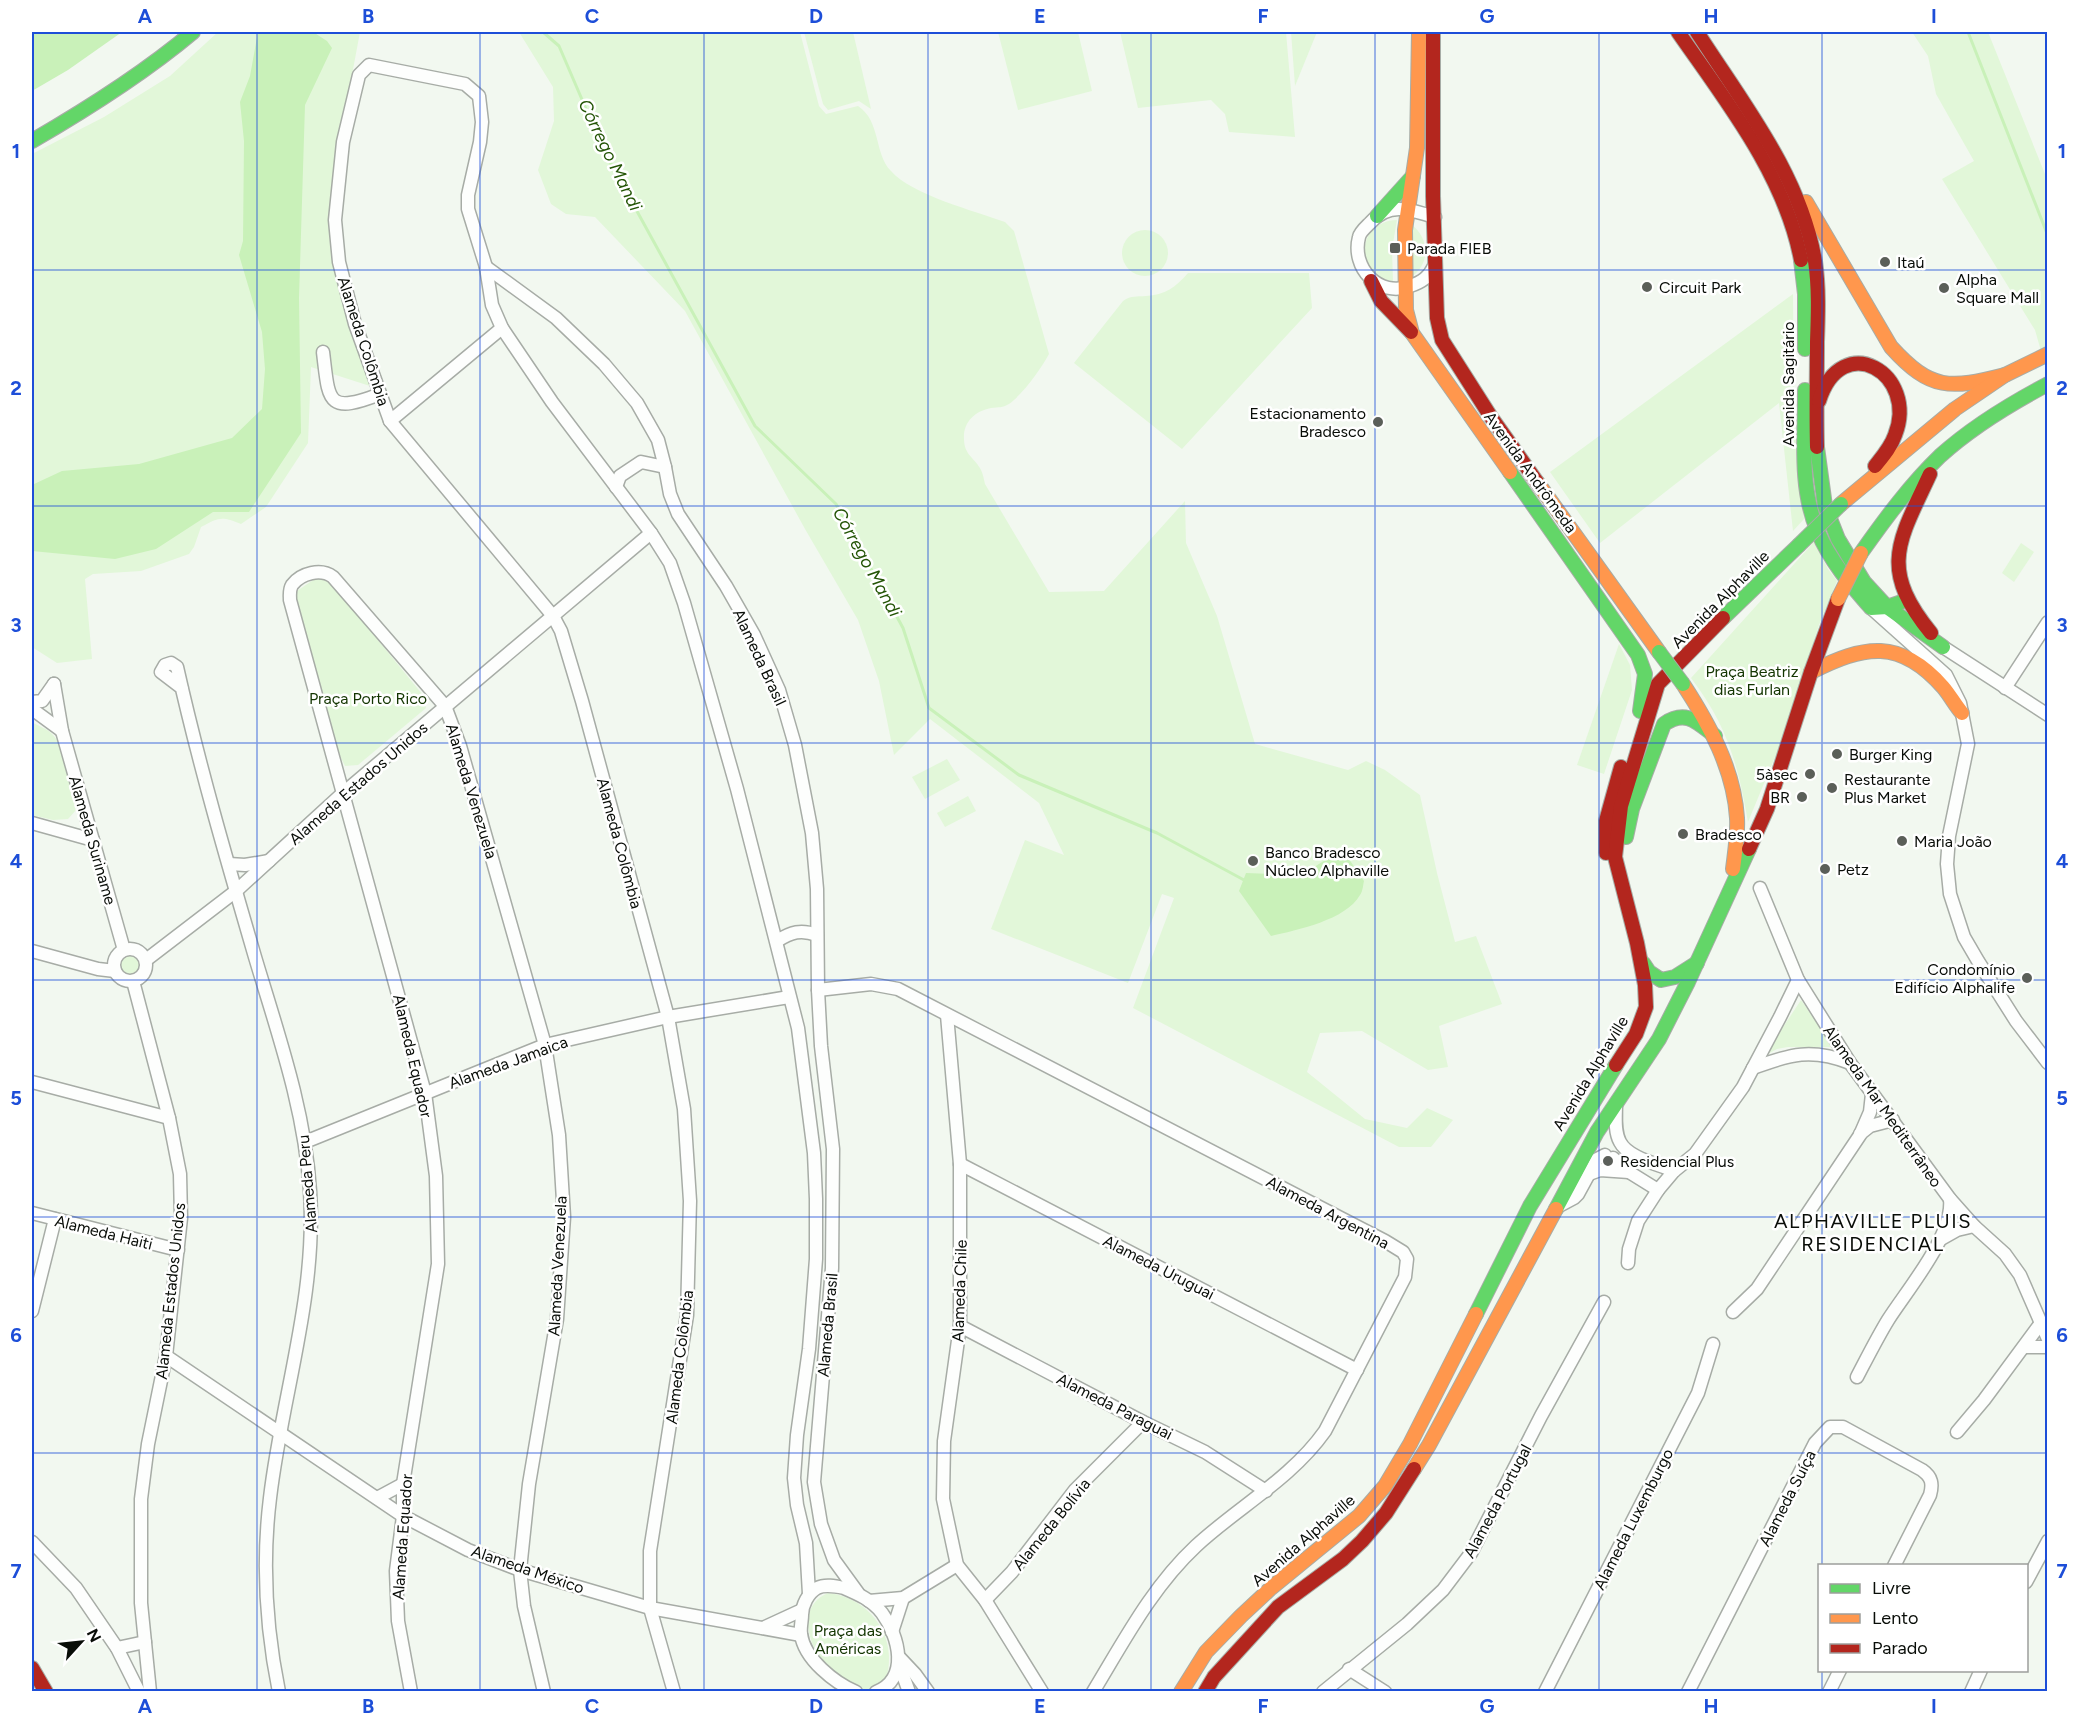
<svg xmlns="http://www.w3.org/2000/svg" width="2079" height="1723" font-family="Figtree,sans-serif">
  <rect width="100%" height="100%" fill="#f2f8f0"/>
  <g fill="#e2f7d9">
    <path d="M218,32H360L337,155L331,216L373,387L311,367L308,443L266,507L241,524C222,516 219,517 201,527L194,547L189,554L141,571L93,574L85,579L92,659L57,663L32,647V154L104,117L170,76Z"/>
    <path d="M519,32H800L819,106L826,114L858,106C881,121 874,154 891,171C912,195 975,211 1005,222L1014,231L1049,354C1041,369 1023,394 1009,404C1002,408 999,407 991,408C975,411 963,422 964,439C964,455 975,458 981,470C983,474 984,480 985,484L1049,592L1104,591L1185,501L1186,543L1217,616L1255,744L1348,770L1366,761L1385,770L1420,795L1437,873L1455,942L1476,936L1502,1004L1439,1026L1448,1067L1428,1070L1362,1031L1320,1033L1307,1072L1365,1119L1407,1128L1427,1108L1453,1120L1431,1147H1399L1133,1008L1174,898L1162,894L1128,983L991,929L1025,840L1064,855L1039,803L930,719L894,755L879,681L858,620L805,529L685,311L595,217L566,214L551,204L538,170L554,121L553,87Z"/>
    <polygon points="804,32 853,32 871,109 859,101 828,110 823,104"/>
    <polygon points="998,32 1078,32 1092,91 1018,110"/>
    <polygon points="1120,32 1286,32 1295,137 1229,132 1225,114 1211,100 1138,108"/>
    <polygon points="1291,32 1317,32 1295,86"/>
    <polygon points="1912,32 1988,32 2047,179 2047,372 2035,330 1942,179 1974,161 1936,94 1928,56"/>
    <path d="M1397,220L1392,249L1393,281C1353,276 1356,221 1397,220Z"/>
    <path d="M1411,224C1430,239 1431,264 1410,278Z"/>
    <circle cx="1145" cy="253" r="23"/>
    <path d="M1188,273H1309L1312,308L1182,449L1074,363L1123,301C1132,295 1136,297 1146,296C1165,295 1176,287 1188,273Z"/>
    <polygon points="1793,294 1794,411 1804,519 1793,531 1779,403 1600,543 1550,472"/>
    <path d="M1814,542L1828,569L1837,581L1819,625L1785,733L1748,822C1738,764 1727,725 1691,678Z"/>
    <polygon points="2021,543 2034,552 2014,582 2002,573"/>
    <polygon points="319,576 329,580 422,694 426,708 358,765 345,766 338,752 294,597 297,591"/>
    <polygon points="1619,644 1630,665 1632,690 1604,774 1577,765"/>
    <path d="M32,722C38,726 48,729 52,734C68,750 74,788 76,810L68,819L53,820L32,815Z"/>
    <polygon points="947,759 960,780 925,799 912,777"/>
    <polygon points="968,796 976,811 945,827 937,813"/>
    <circle cx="130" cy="965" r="11"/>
    <polygon points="1801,1000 1832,1044 1831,1047 1788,1047 1777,1049 1764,1056"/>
    <path d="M828,1593C871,1598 899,1638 886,1680C882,1683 876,1689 870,1689C829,1694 780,1613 828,1593Z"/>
  </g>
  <g fill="#c9f1b9">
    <polygon points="32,32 122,32 68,70 32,91"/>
    <polygon points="258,32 313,32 327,41 332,48 305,105 299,298 301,433 249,512 213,512 156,549 115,559 32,551 32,485 62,471 139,464 232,438 262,409 265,369 262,332 239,255 243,241 244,141 240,102 250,76"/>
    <path d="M1342,849L1364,881C1363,885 1363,891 1360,895C1346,920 1297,930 1271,936L1239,891L1246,873L1302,875Z"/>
  </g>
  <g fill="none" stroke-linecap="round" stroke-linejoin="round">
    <g stroke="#c9f1b9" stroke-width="3">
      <polyline points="543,32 559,46 605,153 755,426 836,504 903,628 929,708 1019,775 1157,833 1244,880"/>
      <polyline points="1968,32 2048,236"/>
    </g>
    <defs>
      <g id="street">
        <path d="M1434,266C1429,277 1422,282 1410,286C1379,298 1351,268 1359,237C1360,232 1366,227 1370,223C1378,214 1387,209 1399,209C1411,209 1423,214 1435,217"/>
        <polyline points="486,267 556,318 604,364 637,403 658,440 665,467 670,494 678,514 726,586 754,635 779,690 795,745 812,833 817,889 818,990 821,1046 833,1149 832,1268 814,1482 821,1524 834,1560 858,1593"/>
        <path d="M323,352C329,401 326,415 380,394"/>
        <polyline points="390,421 502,328"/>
        <polyline points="616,487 620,476 641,462 665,467"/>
        <polyline points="1871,608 1946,675 1960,703 1968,744 1949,836 1947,864 1950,894 1964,937 1978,961 2016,1021 2048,1063"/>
        <polyline points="1943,647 2048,715"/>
        <polyline points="54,684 62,731 124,950"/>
        <path d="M182,688L161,672L165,665L171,663L177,667C199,765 227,861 255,957C278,1034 305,1110 310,1191C317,1296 282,1395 270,1498C262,1563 266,1628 279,1692"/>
        <polyline points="2005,688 2048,622"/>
        <polyline points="32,702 42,701 54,684"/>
        <polyline points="32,709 62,731"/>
        <polyline points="32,823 93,840"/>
        <polyline points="229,864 245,865 269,861"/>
        <polyline points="1760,888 1798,980 1850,1063 1950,1199 1974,1226 2005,1254 2020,1275 2048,1339"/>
        <path d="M777,941C791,932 801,929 817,935"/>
        <circle cx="130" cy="965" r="16"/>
        <polyline points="32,951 98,969 115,971"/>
        <polyline points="146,960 236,891 342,794 651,533"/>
        <polyline points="133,981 169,1118 180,1174 181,1218 166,1356 148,1444 141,1499 141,1603 150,1692"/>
        <path d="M818,990L871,984L898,989L1385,1241L1403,1252L1407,1259L1405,1277L1325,1431C1291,1479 1238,1507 1196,1546C1152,1587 1124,1641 1093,1692"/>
        <polyline points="947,1015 960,1164 960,1326 944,1441 943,1499 957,1565 985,1600 1042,1692"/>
        <path d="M1753,1068C1790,1054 1812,1048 1850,1063"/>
        <polyline points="32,1082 169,1118"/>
        <path d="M1616,1104C1616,1116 1614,1131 1620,1142C1628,1158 1658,1164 1674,1171"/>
        <polyline points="1860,1134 1870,1126 1893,1120"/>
        <polyline points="305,1142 545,1045 668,1017 789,997"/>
        <polyline points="1613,1158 1629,1172 1658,1190"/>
        <polyline points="960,1164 1357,1370"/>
        <polyline points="1589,1174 1600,1170 1629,1172"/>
        <polyline points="1559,1206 1574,1198 1578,1194 1597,1159 1605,1155"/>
        <polyline points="32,1213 178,1250"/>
        <polyline points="1941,1239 1957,1230 1974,1226"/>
        <polyline points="1628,1263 1629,1249 1638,1221 1658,1190 1674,1171 1695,1154 1743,1087 1780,1017 1798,980"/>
        <polyline points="32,1311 55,1219"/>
        <polyline points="1733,1312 1757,1289 1860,1135 1870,1112 1872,1094"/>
        <polyline points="960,1326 1143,1422 1205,1452 1266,1491"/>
        <polyline points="2024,1347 2048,1347"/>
        <polyline points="166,1356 403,1516 468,1550 520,1570 650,1608 801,1635"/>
        <path d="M1857,1377C1867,1358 1877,1338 1888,1320C1907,1290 1954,1235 1950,1199"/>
        <polyline points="1957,1432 1984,1400 2041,1323"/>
        <polyline points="377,1498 403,1484"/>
        <polyline points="32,1542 76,1588 117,1648 139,1692"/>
        <polyline points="2026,1582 2048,1541"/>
        <polyline points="985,1600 1012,1572 1075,1490 1143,1422"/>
        <polyline points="869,1601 903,1598 957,1565"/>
        <polyline points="763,1628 802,1610"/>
        <polyline points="892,1632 903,1598"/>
        <polyline points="117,1648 145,1642"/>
        <polyline points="899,1657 915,1674 928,1692"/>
        <polyline points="899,1664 909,1692"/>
        <polyline points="1349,1669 1385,1692"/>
        <path d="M411,1692L398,1621L396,1571L403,1516V1484L438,1264L436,1176L425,1093L290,600C290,595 289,590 292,585C301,573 321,568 333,577L445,706L460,746L545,1045L559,1135L564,1217L557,1319L529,1484L520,1570L524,1606L544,1692"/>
        <polyline points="674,1692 650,1608 650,1551 687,1315 690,1201 684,1109 668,1017 582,701 561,631 553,616 390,421 355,324 339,262 335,220 343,142 359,75 369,65 465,84 479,96 482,122 480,142 468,195 468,209 486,267 492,305 502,328 552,402 651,533 670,563 684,603 737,789 798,1028 814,1153 816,1199 816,1259 809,1349 797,1435 794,1478 797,1505 806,1543 809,1594"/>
        <path d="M856,1692C835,1683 804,1659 801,1634C800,1628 802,1621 802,1615C802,1605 808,1593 817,1588C825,1584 835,1586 844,1588C858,1594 872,1600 882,1613C899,1636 910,1679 876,1692"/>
        <polyline points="1323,1692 1407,1624 1443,1590 1471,1553 1541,1416 1604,1302"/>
        <polyline points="1545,1692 1698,1393 1713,1344"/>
        <path d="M1688,1692L1815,1443L1830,1427H1843L1922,1470C1932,1477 1933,1484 1930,1495L1894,1566"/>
        <polyline points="1829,1692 1840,1670"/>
        <polyline points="1971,1692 1981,1670"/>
      </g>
      <g id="fast">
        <path d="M32,141C89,108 143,74 193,32"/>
        <polyline points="1377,216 1413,176"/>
        <polyline points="1801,260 1805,294 1805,349"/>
        <path d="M1805,390C1805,436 1799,489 1818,532C1830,561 1851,585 1871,608L1887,607L1907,600"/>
        <polyline points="1817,447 1825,506 1838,539 1864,582 1887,607 1943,647"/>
        <polyline points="1510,472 1638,655 1645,674 1640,711"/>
        <path d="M1861,553C1885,519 1910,485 1940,456C1972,427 2010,404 2048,384"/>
        <polyline points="1723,618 1798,546"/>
        <path d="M1626,837L1632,809L1664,724C1686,709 1697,722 1715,736"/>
        <polyline points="1643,963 1649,972 1661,980 1675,977 1697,963"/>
        <polyline points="1556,1209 1597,1132 1659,1039 1688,982 1749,849"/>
        <polyline points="1476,1314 1530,1206 1616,1065"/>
      </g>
      <g id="slow">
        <polyline points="1419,32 1417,148 1405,230 1406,310 1412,333 1510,472"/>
        <path d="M1806,202L1891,347C1931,391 1950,389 2005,375"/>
        <polyline points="1537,482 1659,652"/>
        <polyline points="1841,504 1955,409 2005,375 2048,354"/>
        <path d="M1811,672C1864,645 1900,638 1943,687C1950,695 1955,705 1962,713"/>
        <path d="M1683,684C1709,724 1734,769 1737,818C1738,835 1735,852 1733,869"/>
        <polyline points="1414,1469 1429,1445 1556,1209"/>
        <polyline points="1181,1692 1206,1652 1241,1616 1271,1588 1359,1516 1385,1486 1410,1444 1476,1314"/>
      </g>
      <g id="jam">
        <polyline points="1433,32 1433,196 1437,318 1442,340 1491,417 1537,482"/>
        <path d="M1678,32C1726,101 1785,175 1801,260"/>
        <path d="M1697,32C1743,104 1800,174 1815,261C1819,287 1818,315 1817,342C1817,377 1816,412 1817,447"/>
        <polyline points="1371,281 1381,301 1411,332"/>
        <path d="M1819,401C1842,328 1919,374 1895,435C1891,447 1883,456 1875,466"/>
        <path d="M1930,474C1899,541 1878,568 1931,633"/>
        <polyline points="1749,849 1767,809 1811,672 1838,599"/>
        <polyline points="1606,853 1606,821 1621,767"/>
        <polyline points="1616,1065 1636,1034 1646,1007 1645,985 1637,943 1615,857 1621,806 1658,684 1723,618"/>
        <polyline points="32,1668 46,1692"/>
        <polyline points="1205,1692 1214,1677 1278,1607 1343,1559 1362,1541 1386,1513 1414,1469"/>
      </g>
    </defs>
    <use href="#street" stroke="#a7aca6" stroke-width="15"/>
    <use href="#fast" stroke="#a7aca6" stroke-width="16"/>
    <use href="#slow" stroke="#a7aca6" stroke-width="16"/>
    <use href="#jam" stroke="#a7aca6" stroke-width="16"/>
    <use href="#street" stroke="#fdfefd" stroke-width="12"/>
    <use href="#fast" stroke="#63d668" stroke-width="14"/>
    <use href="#slow" stroke="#ff974d" stroke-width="14"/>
    <use href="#jam" stroke="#b3261e" stroke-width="14"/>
    <defs>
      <g id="fast-bridge">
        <polyline points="1798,546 1841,504"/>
        <polyline points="1659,652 1683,684"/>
      </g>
      <polyline id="slow-bridge" points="1838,599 1861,553"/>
    </defs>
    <use href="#fast-bridge" stroke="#a7aca6" stroke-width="16" stroke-linecap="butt"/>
    <use href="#slow-bridge" stroke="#a7aca6" stroke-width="16" stroke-linecap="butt"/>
    <use href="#fast-bridge" stroke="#63d668" stroke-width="14"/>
    <use href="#slow-bridge" stroke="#ff974d" stroke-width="14"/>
  </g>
  <path fill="none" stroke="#1d4ed8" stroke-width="1.5" stroke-opacity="0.55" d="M257,32V1692M480,32V1692M704,32V1692M928,32V1692M1151,32V1692M1375,32V1692M1599,32V1692M1822,32V1566M32,270H2048M32,506H2048M32,743H2048M32,980H2048M32,1217H2048M32,1453H2048M1822,1670V1692"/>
  <g fill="#5b5f59" stroke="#fff" stroke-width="2">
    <rect x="1389" y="242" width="12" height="12" rx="3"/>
    <circle cx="1885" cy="262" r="6"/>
    <circle cx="1647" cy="287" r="6"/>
    <circle cx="1944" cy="288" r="6"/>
    <circle cx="1378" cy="422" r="6"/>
    <circle cx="1837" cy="754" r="6"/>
    <circle cx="1810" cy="774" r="6"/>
    <circle cx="1832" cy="788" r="6"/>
    <circle cx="1802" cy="797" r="6"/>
    <circle cx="1683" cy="834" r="6"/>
    <circle cx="1902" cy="841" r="6"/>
    <circle cx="1253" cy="861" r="6"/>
    <circle cx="1825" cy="869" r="6"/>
    <circle cx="2027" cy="978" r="6"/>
    <circle cx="1608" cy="1161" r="6"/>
  </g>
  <g text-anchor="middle" stroke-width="5" stroke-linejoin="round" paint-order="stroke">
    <g font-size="16" fill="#090d08" stroke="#fff" text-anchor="start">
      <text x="1407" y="254">Parada FIEB</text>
      <text x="1897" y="268">Itaú</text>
      <text x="1956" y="285">Alpha<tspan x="1956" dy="18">Square Mall</tspan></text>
      <text x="1659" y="293">Circuit Park</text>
      <text x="1366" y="419" text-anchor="end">Estacionamento<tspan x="1366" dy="18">Bradesco</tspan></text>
      <text x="1849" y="760">Burger King</text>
      <text x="1798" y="780" text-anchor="end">5àsec</text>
      <text x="1844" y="785">Restaurante<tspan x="1844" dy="18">Plus Market</tspan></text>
      <text x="1790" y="803" text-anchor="end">BR</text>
      <text x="1695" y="840">Bradesco</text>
      <text x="1914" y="847">Maria João</text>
      <text x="1265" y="858">Banco Bradesco<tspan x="1265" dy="18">Núcleo Alphaville</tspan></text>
      <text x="1837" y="875">Petz</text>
      <text x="2015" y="975" text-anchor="end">Condomínio<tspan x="2015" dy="18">Edifício Alphalife</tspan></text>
      <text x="1620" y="1167">Residencial Plus</text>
    </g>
    <g font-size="16" fill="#090d08" stroke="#fff">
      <text transform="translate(364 341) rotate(72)" y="6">Alameda Colômbia</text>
      <text transform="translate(1788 384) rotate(-90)" y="6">Avenida Sagitário</text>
      <text transform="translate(1531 472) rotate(54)" y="6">Avenida Andrômeda</text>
      <text transform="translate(1720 599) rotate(-45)" y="6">Avenida Alphaville</text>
      <text transform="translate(760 657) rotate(65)" y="6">Alameda Brasil</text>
      <text transform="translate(358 783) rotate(-41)" y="6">Alameda Estados Unidos</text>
      <text transform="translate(472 791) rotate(73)" y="6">Alameda Venezuela</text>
      <text transform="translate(93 840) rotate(74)" y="6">Alameda Suriname</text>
      <text transform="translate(620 843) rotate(75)" y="6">Alameda Colômbia</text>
      <text transform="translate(413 1056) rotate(77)" y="6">Alameda Equador</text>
      <text transform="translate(508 1062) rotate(-20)" y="6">Alameda Jamaica</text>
      <text transform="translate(1590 1073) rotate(-59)" y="6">Avenida Alphaville</text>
      <text transform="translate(1883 1106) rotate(55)" y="6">Alameda Mar Mediterrâneo</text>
      <text transform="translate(307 1184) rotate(-95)" y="6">Alameda Peru</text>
      <text transform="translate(1328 1212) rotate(28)" y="6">Alameda Argentina</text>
      <text transform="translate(104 1232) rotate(14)" y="6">Alameda Haiti</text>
      <text transform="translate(557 1266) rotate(-87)" y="6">Alameda Venezuela</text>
      <text transform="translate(1159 1267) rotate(27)" y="6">Alameda Uruguai</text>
      <text transform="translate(170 1291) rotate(-84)" y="6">Alameda Estados Unidos</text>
      <text transform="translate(959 1291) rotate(-88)" y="6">Alameda Chile</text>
      <text transform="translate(827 1325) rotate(-85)" y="6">Alameda Brasil</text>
      <text transform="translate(679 1357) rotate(-83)" y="6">Alameda Colômbia</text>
      <text transform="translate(1115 1406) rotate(27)" y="6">Alameda Paraguai</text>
      <text transform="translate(1787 1498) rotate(-63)" y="6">Alameda Suíça</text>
      <text transform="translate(1497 1501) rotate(-62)" y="6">Alameda Portugal</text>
      <text transform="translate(1633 1519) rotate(-63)" y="6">Alameda Luxemburgo</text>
      <text transform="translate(1051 1524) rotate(-51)" y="6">Alameda Bolívia</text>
      <text transform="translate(402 1537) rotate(-86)" y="6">Alameda Equador</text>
      <text transform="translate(1303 1540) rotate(-41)" y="6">Avenida Alphaville</text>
      <text transform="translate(528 1569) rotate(19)" y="6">Alameda México</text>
    </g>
    <g font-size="16" fill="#133501" stroke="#fff">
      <text x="1752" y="677">Praça Beatriz<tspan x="1752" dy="18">dias Furlan</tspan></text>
      <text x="368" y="704">Praça Porto Rico</text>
      <text x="848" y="1636">Praça das<tspan x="848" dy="18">Américas</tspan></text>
    </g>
    <g font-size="18" font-style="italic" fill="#245506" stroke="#fff">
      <text transform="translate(610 155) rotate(64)" y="6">Córrego Mandi</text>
      <text transform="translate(867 562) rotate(61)" y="6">Córrego Mandi</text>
    </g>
    <g font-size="20" letter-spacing="1.5" fill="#090d08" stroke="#fff">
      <text x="1873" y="1228">ALPHAVILLE PLUIS<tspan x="1873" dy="23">RESIDENCIAL</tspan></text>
    </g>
  </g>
  <rect width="2079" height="1723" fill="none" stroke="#ffffff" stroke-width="66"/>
  <rect x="1818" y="1564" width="210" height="108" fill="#ffffff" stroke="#9d9e9c" stroke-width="1.5"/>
  <rect x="1830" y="1584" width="30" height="9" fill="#63d668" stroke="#9d9e9c" stroke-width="1.5"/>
  <text x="1872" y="1594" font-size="18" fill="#090d08">Livre</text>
  <rect x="1830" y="1614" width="30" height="9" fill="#ff974d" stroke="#9d9e9c" stroke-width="1.5"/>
  <text x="1872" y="1624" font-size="18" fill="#090d08">Lento</text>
  <rect x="1830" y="1644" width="30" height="9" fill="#b3261e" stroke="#9d9e9c" stroke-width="1.5"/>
  <text x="1872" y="1654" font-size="18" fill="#090d08">Parado</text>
  <g transform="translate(81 1642) rotate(63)" stroke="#ffffff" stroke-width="4.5" paint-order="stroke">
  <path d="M0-4.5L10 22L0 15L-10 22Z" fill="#090d08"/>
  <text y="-9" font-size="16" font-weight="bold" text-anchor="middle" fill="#090d08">N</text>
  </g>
  <rect x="33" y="33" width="2013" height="1657" fill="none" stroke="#1d4ed8" stroke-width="2"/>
  <g font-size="20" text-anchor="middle" font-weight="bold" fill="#1d4ed8">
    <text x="145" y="23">A</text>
    <text x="368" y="23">B</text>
    <text x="592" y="23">C</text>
    <text x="816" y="23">D</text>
    <text x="1040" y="23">E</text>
    <text x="1263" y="23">F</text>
    <text x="1487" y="23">G</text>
    <text x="1711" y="23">H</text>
    <text x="1934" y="23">I</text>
    <text x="16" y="158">1</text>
    <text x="2062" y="158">1</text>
    <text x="16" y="395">2</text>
    <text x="2062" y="395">2</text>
    <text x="16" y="632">3</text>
    <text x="2062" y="632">3</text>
    <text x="16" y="868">4</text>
    <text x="2062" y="868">4</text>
    <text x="16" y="1105">5</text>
    <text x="2062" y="1105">5</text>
    <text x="16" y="1342">6</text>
    <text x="2062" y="1342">6</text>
    <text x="16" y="1578">7</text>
    <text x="2062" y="1578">7</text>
    <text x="145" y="1713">A</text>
    <text x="368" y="1713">B</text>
    <text x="592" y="1713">C</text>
    <text x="816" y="1713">D</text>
    <text x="1040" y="1713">E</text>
    <text x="1263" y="1713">F</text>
    <text x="1487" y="1713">G</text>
    <text x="1711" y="1713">H</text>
    <text x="1934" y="1713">I</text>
  </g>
</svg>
